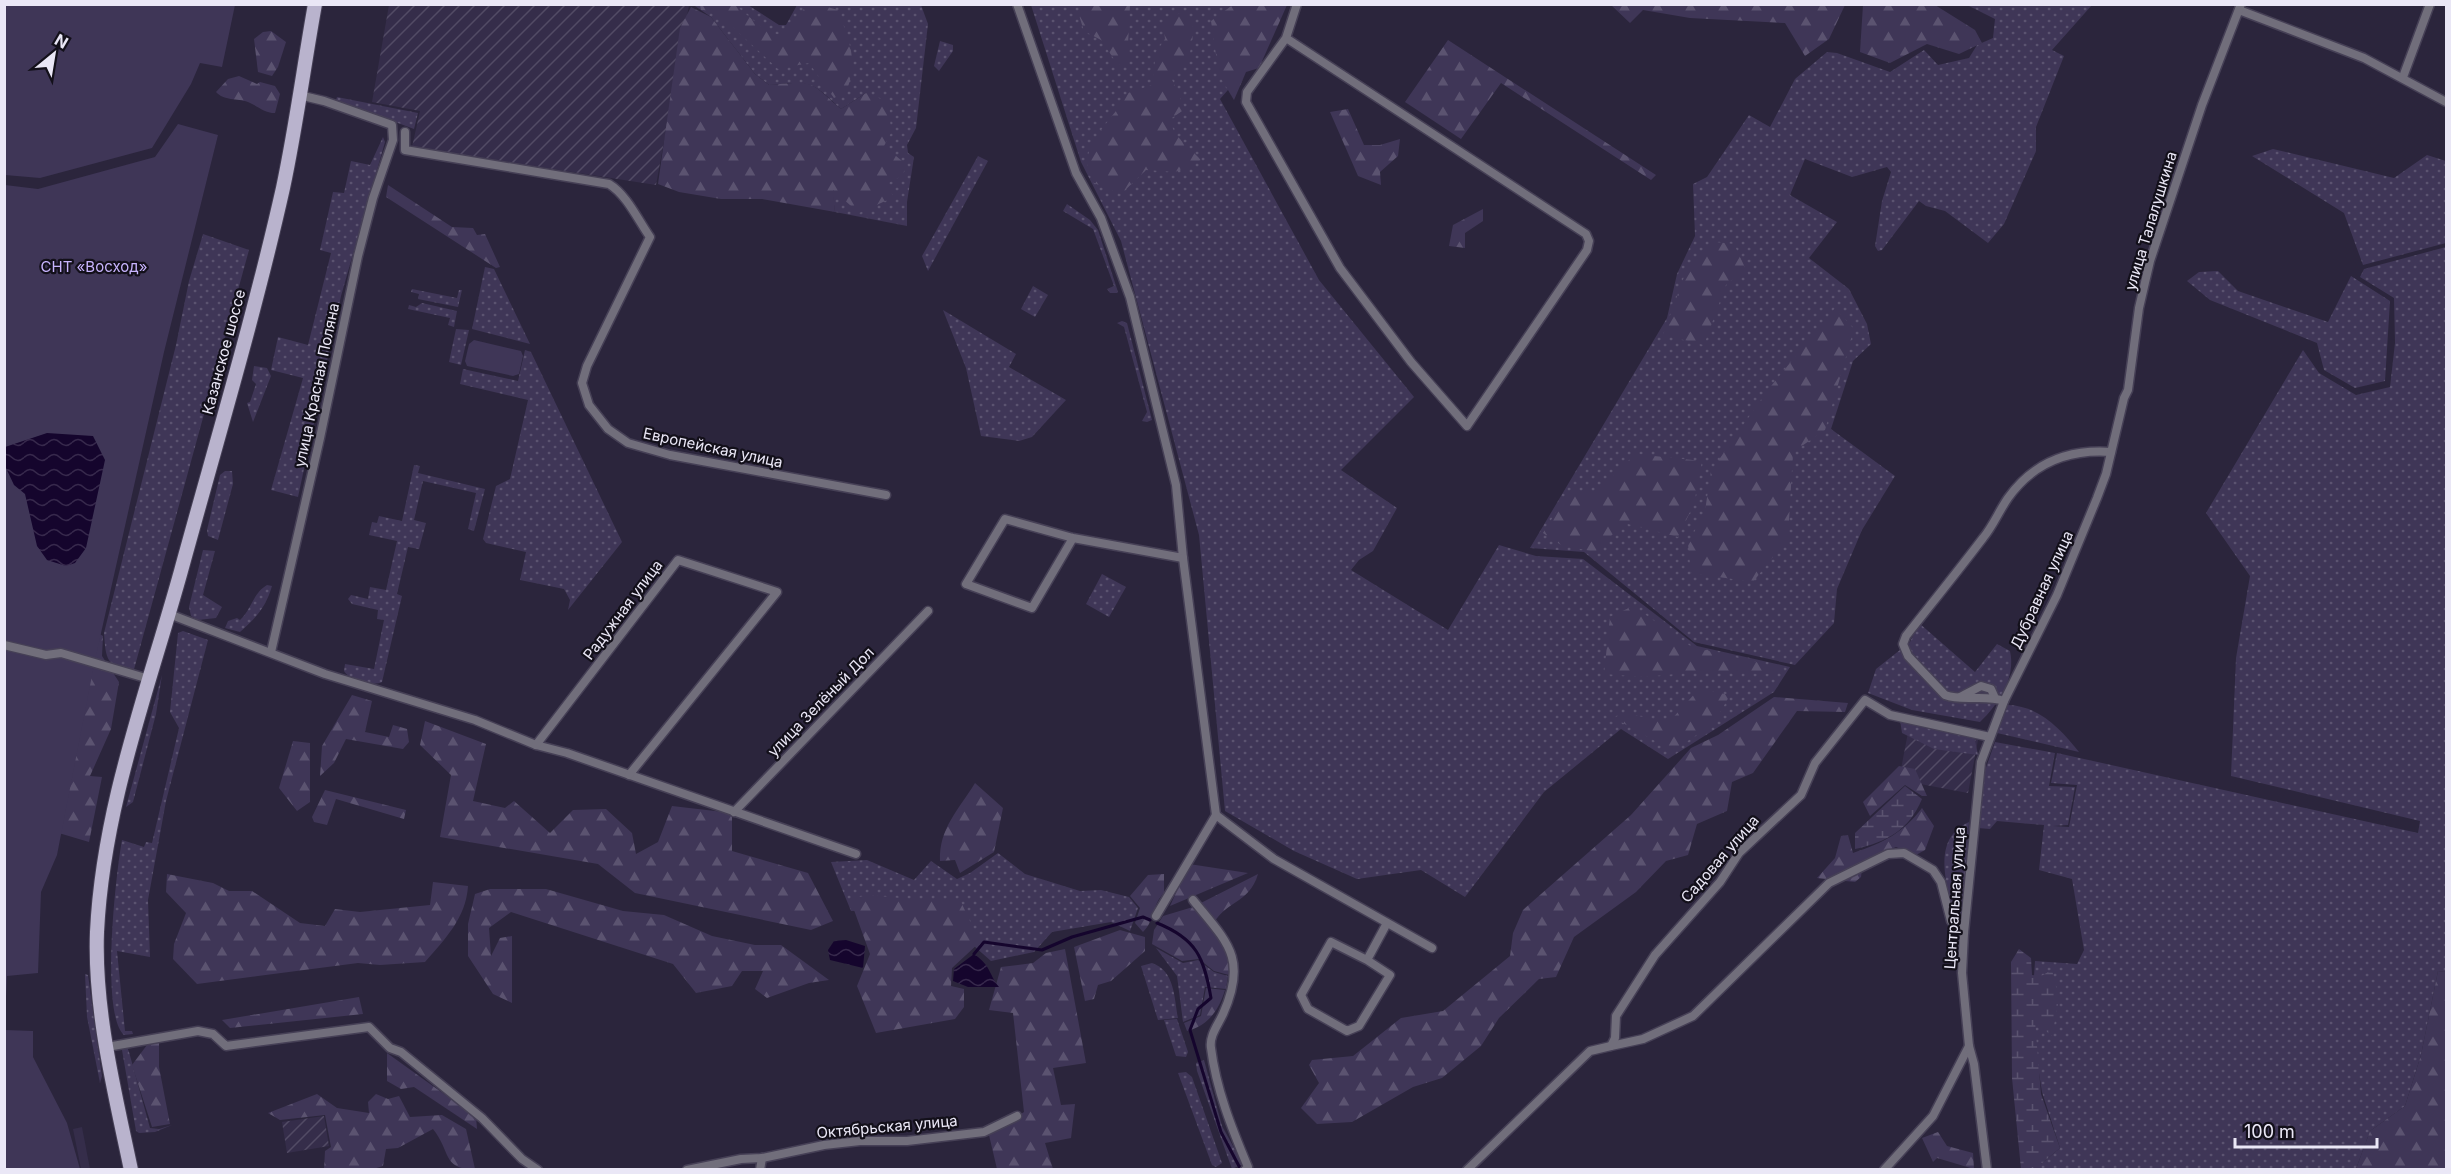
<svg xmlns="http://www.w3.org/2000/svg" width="2451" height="1174" font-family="Inter,sans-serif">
  <defs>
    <pattern id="industrial-furrows" width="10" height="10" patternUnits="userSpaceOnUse" patternTransform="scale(1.5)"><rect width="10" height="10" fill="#352d4a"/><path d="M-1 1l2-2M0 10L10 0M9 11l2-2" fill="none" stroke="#524b65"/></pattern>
    <pattern id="grass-dots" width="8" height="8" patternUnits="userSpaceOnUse" patternTransform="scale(1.5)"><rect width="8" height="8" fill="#3f3657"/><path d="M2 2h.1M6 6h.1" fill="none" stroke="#5b5370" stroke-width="1.8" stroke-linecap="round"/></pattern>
    <pattern id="forest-firs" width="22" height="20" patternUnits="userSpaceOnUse" patternTransform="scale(1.5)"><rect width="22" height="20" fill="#3f3657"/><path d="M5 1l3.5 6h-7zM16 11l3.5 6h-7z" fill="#5b5370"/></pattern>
    <pattern id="wetland-marsh" width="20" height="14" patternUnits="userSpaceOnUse" patternTransform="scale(1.5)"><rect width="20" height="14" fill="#3f3657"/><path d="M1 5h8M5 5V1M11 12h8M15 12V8" fill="none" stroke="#5b5370"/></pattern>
    <pattern id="water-waves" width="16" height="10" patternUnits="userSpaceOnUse" patternTransform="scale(1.5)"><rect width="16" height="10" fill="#15052d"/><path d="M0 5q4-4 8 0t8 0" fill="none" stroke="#37294c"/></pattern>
  </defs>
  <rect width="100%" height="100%" fill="#2b253c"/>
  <polygon fill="#352d4a" points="82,1127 90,1169 81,1169 73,1129"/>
  <g fill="url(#industrial-furrows)">
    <polygon points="389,5 689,5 656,185 412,147 420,111 372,102"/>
    <polygon points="1909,727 1978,740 1968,793 1899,780"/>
    <polygon points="324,1116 329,1146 287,1153 282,1122"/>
  </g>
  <g fill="url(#grass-dots)">
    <path d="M692,4L748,5L779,25H786L797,5H921L928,24L916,128L907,145L908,153L914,157L907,202V226L835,212L832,189L885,184L884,146L866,93L841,109C810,80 811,81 769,85L755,74L711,17Z"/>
    <polygon points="1031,5 1281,5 1265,48 1220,99 1319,280 1414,397 1341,470 1397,508 1373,551 1359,560 1351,570 1448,630 1499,545 1536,556 1583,559 1697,646 1790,667 1774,692 1668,759 1621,729 1544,792 1465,897 1421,870 1357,879 1294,851 1225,811 1199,535 1121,241 1081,162"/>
    <polygon points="1967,5 2092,5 2052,50 2064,56 2036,127 2036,151 2004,224 1988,243 1945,211 1926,206 1919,201 1882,250 1878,251 1875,246 1882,201 1891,172 1887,167 1852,177 1805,159 1790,195 1837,222 1809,258 1849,289 1867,324 1871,344 1853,361 1831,429 1895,476 1862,530 1837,589 1834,623 1795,665 1694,642 1584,552 1530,548 1667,318 1677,274 1695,236 1693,184 1707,177 1749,115 1770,127 1795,79 1827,52 1837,53 1890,72 1924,50 1938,65 1969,58 1977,45 1993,38 1995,19"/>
    <polygon points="940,41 953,45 953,51 939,71 934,66"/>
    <polygon points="337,97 418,113 414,129 336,100"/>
    <polygon points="383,137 385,142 341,296 298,497 271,490 303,378 271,370 278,337 308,345 331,253 320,250 333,192 344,193 351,161 370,165"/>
    <polygon points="2273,149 2394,178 2427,155 2446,161 2446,243 2363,265 2344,213 2252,156"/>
    <polygon points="978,156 988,161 928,271 922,256"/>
    <polygon points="1067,204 1090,220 1098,230 1118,292 1117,293 1110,293 1107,289 1114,286 1093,229 1063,211"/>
    <path d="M203,234L249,250L133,673C106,664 106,661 104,633L176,345L189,281Z"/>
    <polygon points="2446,247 2446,972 2438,971 2421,1055 2405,1106 2370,1131 2356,1169 2041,1169 2041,1164 2060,1148 2042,1092 2031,1022 2035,961 2077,964 2084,950 2072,879 2039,870 2044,825 1997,821 1990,829 1978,828 1983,776 1995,742 2055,753 2049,786 2075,787 2068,825 2053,826 2069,827 2077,785 2051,783 2057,753 2418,833 2420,821 2231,776 2236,658 2250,576 2206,513 2303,350 2319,373 2356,395 2390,387 2395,343 2394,298 2360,277 2364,269"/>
    <polygon points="485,267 494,269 530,344 472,329"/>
    <polygon points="2218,271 2238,291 2328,322 2351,276 2390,301 2385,381 2355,388 2324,370 2317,343 2210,300 2187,281 2199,272"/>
    <polygon points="1033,286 1048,295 1035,317 1021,309"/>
    <polygon points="412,289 457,298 459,290 462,290 458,307 418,299 419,294 411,292"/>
    <polygon points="422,303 457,311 454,327 448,325 450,318 408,309 409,305 416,307"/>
    <polygon points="943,310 1016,354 1009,367 1066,400 1032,437 1019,441 981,436 966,368"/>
    <polygon points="1122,321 1127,323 1152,420 1147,422 1142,421 1147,412 1124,327 1117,323"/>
    <polygon points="456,329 469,330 461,365 449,362"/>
    <polygon points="525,350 531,352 622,542 568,610 570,600 564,589 520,580 526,552 486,543 483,539 496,486 510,479 528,400 460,384 463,369 518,381"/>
    <polygon points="254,366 267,368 271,376 253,422 247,403 250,402 256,384 252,380"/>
    <path d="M414,465L420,466L418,473L485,489L474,531L468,529L476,493L423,481L414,520L426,523L419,549L408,547L397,594L402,596L382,682C373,687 349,680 344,671L345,664L374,669L384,620L377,619L378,610L352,604L348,599L351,595L368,599L370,587L386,590L397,541L369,535L372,522L377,523L379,516L402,521Z"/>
    <polygon points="225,471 232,471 233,484 218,540 208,536 207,530 220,475"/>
    <polygon points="203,550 215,551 203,595 222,607 216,618 198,620 191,616 189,607"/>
    <polygon points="1102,574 1126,587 1109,617 1086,604"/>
    <path d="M267,585L272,586C266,607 256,618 240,632L225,628L228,621L237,618L240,620C252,609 253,593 267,585Z"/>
    <path d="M1919,623L1975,672L1997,644L2010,651C2016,678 1999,704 1980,722L1912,710L1868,693L1876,669L1910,642Z"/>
    <path d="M183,631L208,640L166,801L148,900L150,957L117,951L125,1031H132L133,1034L124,1035C100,1014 116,872 122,840L144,847L146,842L152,843L179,728L170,712L178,633Z"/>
    <polygon points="162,675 156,714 133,802 126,807"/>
    <path d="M2008,705C2039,706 2060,728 2079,752L1997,733Z"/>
    <polygon points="1900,720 1974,736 1978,755 1934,749 1902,733"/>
    <path d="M1969,822L1962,914L1951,905C1945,875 1934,838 1969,822Z"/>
    <polygon points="998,853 1025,874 1080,891 1101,890 1129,897 1138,908 1130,931 1111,922 1052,932 1034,952 991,961 974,946 914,909 851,911 831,862 867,860 914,880 931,861 957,879 970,873"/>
    <polygon points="1156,948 1183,963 1198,960 1214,972 1228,976 1226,989 1205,987 1200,1015 1183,1022 1177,976"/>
    <path d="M1152,963C1175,971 1174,997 1178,1018L1158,1020L1141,966Z"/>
    <polygon points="85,974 88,975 102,1076 100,1083 87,1017"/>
    <polygon points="1177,1019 1188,1052 1186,1057 1176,1056 1164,1020"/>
    <polygon points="123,1047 127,1047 129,1052 150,1128 159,1129 172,1125 155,1132 139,1133 136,1131 122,1050"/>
    <polygon points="1204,1060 1222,1126 1243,1164 1232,1169 1197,1071 1196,1063"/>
    <polygon points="1186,1072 1192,1077 1222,1163 1216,1167 1212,1165 1178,1073"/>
  </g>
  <g fill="url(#forest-firs)">
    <polygon points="1234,4 1287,5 1259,68 1246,72 1234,100 1219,75 1211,21"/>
    <path d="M700,5H735L769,33L784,35L807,5H820L838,10C849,41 859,60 846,92L834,98L809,63L778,69L714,10H701Z"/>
    <polygon points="1081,5 1130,5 1127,64 1118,65 1101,40 1084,31 1078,12"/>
    <polygon points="1611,5 1845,5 1829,39 1805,56 1785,23 1690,18 1643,10 1630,23"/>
    <polygon points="1863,5 1935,5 1975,30 1982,43 1959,54 1927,44 1890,63 1860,52"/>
    <path d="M691,7L711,17L755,74L769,85C814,81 807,79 841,109L866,93L889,102L891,133L884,146L908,166L900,177L886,184L894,197L859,213L833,190L835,212L762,199H721L679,192L658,184L680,28Z"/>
    <path d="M1182,12L1194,28L1189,59L1170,75L1185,109L1169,120L1176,135L1201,160L1175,172L1146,170L1121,194L1094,183C1092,176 1087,168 1087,161C1090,135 1117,115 1128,93L1152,85L1156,52L1165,39L1163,21Z"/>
    <polygon points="271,31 286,42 278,67 272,76 258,72 254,39 263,32"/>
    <polygon points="1448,40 1656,175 1651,180 1501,83 1461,139 1405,102"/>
    <path d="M239,76L257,84L260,82L275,86L280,94L275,113C264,113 258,106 248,102C237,98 224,101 216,92L228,79Z"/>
    <polygon points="1348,109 1364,145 1380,145 1400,139 1398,156 1380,172 1381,185 1358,176 1330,112"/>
    <polygon points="388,185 452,227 473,228 477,235 485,234 500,267 496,268 386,197"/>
    <polygon points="1483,209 1483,221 1465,233 1465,248 1449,246 1453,225"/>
    <polygon points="1715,242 1734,244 1748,274 1727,282 1704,345 1663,335 1685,274"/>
    <polygon points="1835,308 1854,329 1825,430 1793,452 1788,538 1753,582 1691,573 1688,544 1705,511 1711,471 1767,391"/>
    <polygon points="1635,454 1702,461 1694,504 1678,537 1624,523 1595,552 1561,545 1543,533 1569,491 1596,493"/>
    <polygon points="1633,606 1692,647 1785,669 1774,674 1697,672 1644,677 1604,674 1610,617"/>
    <polygon points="89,628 103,636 102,656 119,682 111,729 90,776 102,777 89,842 42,828"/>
    <polygon points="1699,689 1730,695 1714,723 1673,751 1614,718 1623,713 1669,722"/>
    <polygon points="352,695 372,701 365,732 389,737 393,725 407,729 409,742 403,749 346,739 334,763 320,776 322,746"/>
    <polygon points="1774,697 1848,703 1845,712 1797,711 1753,773 1732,782 1727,811 1697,824 1688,855 1666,861 1636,892 1574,937 1556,977 1539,979 1499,1018 1481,1046 1442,1078 1413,1087 1352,1122 1317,1124 1301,1108 1319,1083 1309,1065 1312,1060 1353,1056 1401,1018 1443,1011 1510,956 1513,933 1523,910 1631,815 1691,748 1718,735"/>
    <polygon points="425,721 486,744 473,801 505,808 514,801 550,833 573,810 606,809 632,833 636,854 658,842 672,806 732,813 732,851 808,873 833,921 811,930 635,893 598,864 440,837 451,775 420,745"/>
    <polygon points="293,741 310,743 310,802 297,811 279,788"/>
    <polygon points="1899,766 1915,769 1927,796 1922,796 1905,785 1870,816 1863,802"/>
    <path d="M975,783L1003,808L994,852L960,873L955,860L940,861C939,828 958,811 975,783Z"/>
    <polygon points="325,790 406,810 404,819 336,799 327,825 314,822 312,817"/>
    <path d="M1922,808L1934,826L1925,850L1916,855L1896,847L1863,861L1861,877L1855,882L1817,878L1835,858L1841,836L1848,835L1853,853C1883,843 1903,833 1922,808Z"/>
    <polygon points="1189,864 1248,873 1170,906"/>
    <path d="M167,874L213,883L229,891H252L300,923L325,926L335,909L360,912L430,905L433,882L468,886C466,918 445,939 425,962L380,965L358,963L197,984L173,959L174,944L186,913L166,892Z"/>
    <path d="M1164,874V893C1152,904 1155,921 1143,932L1135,923L1140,908L1130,896L1148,875Z"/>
    <path d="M1258,874C1249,905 1224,900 1212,927C1225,943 1234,954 1229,975L1214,971L1199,959L1182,961L1152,944L1154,930L1163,916L1193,907Z"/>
    <polygon points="490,889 546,889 623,911 664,915 712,936 755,945 781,945 829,980 809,983 767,998 755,989 763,971 742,971 732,986 696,993 673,964 511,912 489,928 491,956 500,938 512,936 512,1003 493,994 468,956 468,924 475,894"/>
    <polygon points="868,895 921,900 960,900 980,942 952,968 951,986 964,989 964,1007 955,1019 876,1033 857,986 870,954 850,899"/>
    <polygon points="1120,930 1145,937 1145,951 1111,981 1098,985 1094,999 1085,1001 1074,947"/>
    <polygon points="1065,949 1086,1063 1053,1068 1061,1105 1075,1104 1071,1138 1045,1143 1053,1169 997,1169 989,1135 1024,1112 1013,1013 989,1010 1001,967 1033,963 1046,953"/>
    <polygon points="2438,971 2446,972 2446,1169 2356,1169 2370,1131 2405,1106 2421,1055"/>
    <path d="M1206,988L1225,990C1219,1010 1208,1026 1187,1031L1184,1023L1201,1016Z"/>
    <polygon points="359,997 363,1014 230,1028 222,1020"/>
    <polygon points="159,1041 159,1067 170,1124 152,1127 132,1065 147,1045"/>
    <polygon points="387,1053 476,1117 477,1129 414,1087 401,1089 387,1081"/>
    <path d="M317,1094L337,1108L369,1113L368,1102L376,1094L388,1099L399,1096L410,1117L442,1115L466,1129L475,1169C442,1170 451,1151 433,1129L398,1148L386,1149L383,1166L373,1169H324L325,1151L331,1147L325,1115L280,1120L268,1113Z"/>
    <polygon points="1938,1132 1947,1146 1973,1153 1974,1169 1937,1158 1933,1162 1922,1138"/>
  </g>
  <g fill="url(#wetland-marsh)">
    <path d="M1905,786L1922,799C1909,830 1887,842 1855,849V833Z"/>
    <polygon points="2019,949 2031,958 2032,975 2041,976 2052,970 2059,999 2052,1036 2035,1022 2041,1094 2060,1148 2041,1164 2041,1169 2021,1169 2012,1078 2011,962"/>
  </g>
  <g fill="#3f3657">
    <polygon points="5,4 235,4 235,5 222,67 200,63 191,84 152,148 40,178 5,175"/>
    <polygon points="178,124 218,135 164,352 95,660 57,855 41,892 38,973 7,976 5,1019 5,185 38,189 155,157"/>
    <polygon points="474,340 521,351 523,356 519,374 513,376 467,366 465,361 469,344"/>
    <polygon points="5,1030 33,1031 33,1057 67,1123 80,1169 5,1169"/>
  </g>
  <g fill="url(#water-waves)">
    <polygon points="47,433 93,436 105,460 86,548 75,563 66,566 47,560 37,546 25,494 14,485 5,466 5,447"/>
    <polygon points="846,940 865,946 863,968 830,960 828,950 834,941"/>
    <path d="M974,954C992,967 987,971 999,987H968L953,981L954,969Z"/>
  </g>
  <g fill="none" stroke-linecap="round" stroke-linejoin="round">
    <g stroke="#15052d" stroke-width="3">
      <path d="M1157,923C1197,939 1204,958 1211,998L1198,1009L1190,1030L1221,1132L1241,1170"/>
      <polyline points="974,954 984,942 1042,950 1072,937 1143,917 1150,920"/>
    </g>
    <defs>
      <g id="minor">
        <polyline points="1017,4 1076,173 1101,218 1130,297 1176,485 1183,558 1073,538 1005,519 966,584 1032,608 1073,538"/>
        <polyline points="2239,10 2364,58 2446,102"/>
        <polyline points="1286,38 1247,92 1246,102 1340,268 1411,362 1467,426 1587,250 1589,241 1586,234 1286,38 1297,4"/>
        <polyline points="2403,77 2430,4"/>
        <path d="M405,132V150L609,184C627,195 638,220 650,237L587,366L582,383L589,405L608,429L628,443L670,455L886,495"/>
        <polyline points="169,614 325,674 475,720 536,745 567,753 856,854"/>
        <polyline points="4,645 46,655 61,653 149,679"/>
        <polyline points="271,652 320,438 358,256 373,198 393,140 392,125 324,101 299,95"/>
        <polyline points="1960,697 1981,686 1991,689 1995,698"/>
        <path d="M2004,701C1984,694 1963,702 1945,695L1908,656L1903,644L1906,636C1932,603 1958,571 1983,538C1993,526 1999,511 2008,498C2033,463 2069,449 2111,452"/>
        <polyline points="536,745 678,560 777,592 629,775"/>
        <polyline points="734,812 928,611"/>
        <polyline points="1216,815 1274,859 1432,948"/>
        <path d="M1193,900C1227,942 1248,958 1223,1014C1218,1025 1209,1036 1211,1048C1216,1089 1232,1129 1248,1167L1245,1170"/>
        <polyline points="1156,916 1216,815 1183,558"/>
        <polyline points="1367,960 1331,942 1301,995 1308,1009 1347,1031 1359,1026 1390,975 1367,960 1387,923"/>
        <polyline points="1611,1046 1643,1039 1693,1016 1829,883 1888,854 1904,853 1933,870 1941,882 1951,921 1964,933"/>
        <polyline points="107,1047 198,1031 213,1034 226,1046 369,1027 390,1048 401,1052 482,1118 522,1159 538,1170"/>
        <polyline points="687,1170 741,1159 762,1158 824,1145 860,1141 907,1141 984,1132 1017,1116"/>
        <polyline points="760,1170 762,1158"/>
        <polyline points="1467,1170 1590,1051 1611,1046 1615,1038 1616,1016 1655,955 1720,882 1739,853 1801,795 1815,763 1865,700 1890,715 1990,737"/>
        <polyline points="1884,1170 1933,1116 1969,1046"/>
        <polyline points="1987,1170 1974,1064 1969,1046 1962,973 1964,933 1981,762 2004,701 2057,595 2097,498 2106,474 2124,398 2128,390 2139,308 2150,261 2202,105 2241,4"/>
      </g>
      <path id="primary" d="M131,1170C115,1093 94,1011 97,932C103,807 148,690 181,571C216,443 254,317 283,188C296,127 304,65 315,4"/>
    </defs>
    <use href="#minor" stroke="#464056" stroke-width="11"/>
    <use href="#primary" stroke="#464056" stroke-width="16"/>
    <use href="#minor" stroke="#716e7b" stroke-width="8"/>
    <use href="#primary" stroke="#b9b3cd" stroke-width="14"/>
  </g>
  <g text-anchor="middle" stroke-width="4.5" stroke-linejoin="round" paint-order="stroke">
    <g font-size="15" fill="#eae7f6" stroke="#13101a">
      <text transform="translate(2151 221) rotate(-73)" y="5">улица Талалушкина</text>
      <text transform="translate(224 352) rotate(-75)" y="5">Казанское шоссе</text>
      <text transform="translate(317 385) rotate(-78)" y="5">улица Красная Поляна</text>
      <text transform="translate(713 448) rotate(12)" y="5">Европейская улица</text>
      <text transform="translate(2042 590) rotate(-65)" y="5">Дубравная улица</text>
      <text transform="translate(623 610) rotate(-53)" y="5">Радужная улица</text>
      <text transform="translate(821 702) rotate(-46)" y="5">улица Зелёный Дол</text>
      <text transform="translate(1720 859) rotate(-49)" y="5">Садовая улица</text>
      <text transform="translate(1955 898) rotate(-86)" y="5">Центральная улица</text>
      <text transform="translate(887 1127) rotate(-5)" y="5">Октябрьская улица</text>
    </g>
    <g font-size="15" fill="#c8b4fe" stroke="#13101a">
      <text x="94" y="272">СНТ «Восход»</text>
    </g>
  </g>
  <rect width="2451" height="1174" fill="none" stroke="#eae7f6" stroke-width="12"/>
  <g transform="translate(54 54) rotate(30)" stroke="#13101a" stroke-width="4.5" paint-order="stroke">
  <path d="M0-4.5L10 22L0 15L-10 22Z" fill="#eae7f6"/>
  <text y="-9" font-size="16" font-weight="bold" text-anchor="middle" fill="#eae7f6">N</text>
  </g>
  <path d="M2235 1138v9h142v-9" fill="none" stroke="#eae7f6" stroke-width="3"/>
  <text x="2244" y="1138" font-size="18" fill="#eae7f6" stroke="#13101a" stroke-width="4.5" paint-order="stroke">100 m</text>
</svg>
